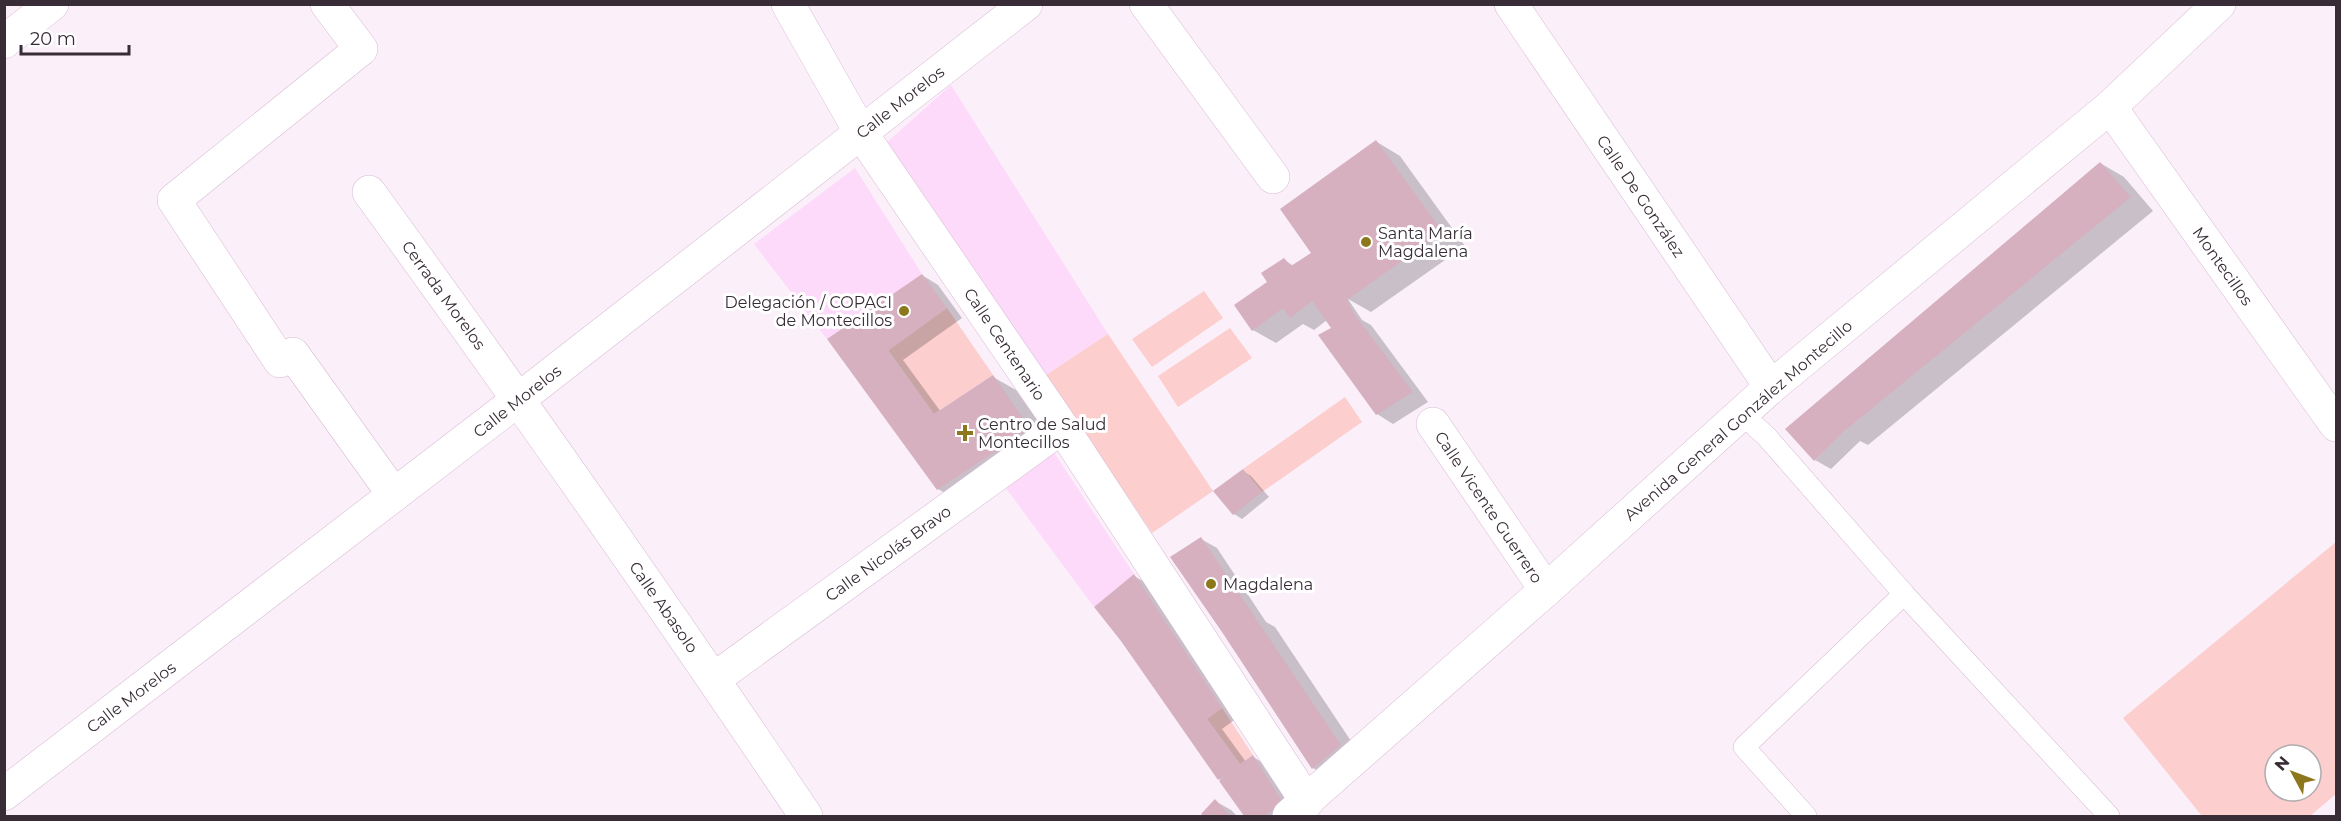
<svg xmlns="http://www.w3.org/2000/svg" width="2341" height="821" font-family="Montserrat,sans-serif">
  <rect width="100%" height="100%" fill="#fbeffa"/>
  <g fill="#fedafa">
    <polygon points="951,85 1108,334 1046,375 884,145"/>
    <polygon points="855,168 922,274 827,339 754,244"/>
    <polygon points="1053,451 1134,574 1094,607 1005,487"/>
  </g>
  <g fill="#fccecd" fill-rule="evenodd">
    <polygon points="1204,291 1223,318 1152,367 1132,339"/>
    <polygon points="947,308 993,375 934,414 888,350"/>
    <polygon points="1230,328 1252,358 1178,407 1158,376"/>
    <polygon points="1108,334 1213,491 1152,533 1046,375"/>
    <polygon points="1345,397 1362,422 1262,492 1243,469"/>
    <path d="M2336,542V794L2310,816H2202L2123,718ZM2275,755H2311V791H2275Z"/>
    <polygon points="1222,708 1253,755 1240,764 1207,719"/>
  </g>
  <g fill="#0003">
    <polygon points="1377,142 1400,156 1465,246 1371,312 1348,299 1362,320 1371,325 1428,402 1393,424 1377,414 1334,328 1327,320 1314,330 1303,324 1276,343 1253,330 1269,283 1284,260 1294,266 1313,253"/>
    <polygon points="2100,163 2124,177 2153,211 1868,445 1860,441 1831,469 1815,460"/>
    <polygon points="922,275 938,285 962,318 903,360 941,412 993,377 1016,390 1052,441 961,502 938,489 829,339"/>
    <polygon points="1243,471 1251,476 1269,497 1242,519 1234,514 1215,491"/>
    <polygon points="1201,539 1217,548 1266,622 1275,627 1363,759 1336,782 1313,768 1224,632"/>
    <polygon points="1134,576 1150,585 1237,718 1222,729 1246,762 1253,757 1269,766 1299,813 1293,816 1246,816 1097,607"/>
    <polygon points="1215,801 1231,810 1237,816 1204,816 1203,814"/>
  </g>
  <g fill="#d6b0be">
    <polygon points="1376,140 1443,232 1347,300 1354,314 1413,392 1376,415 1318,335 1331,328 1312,301 1290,318 1283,308 1252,331 1234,305 1267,282 1261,273 1284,258 1291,266 1311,253 1280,209"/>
    <polygon points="2100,162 2131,197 1843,432 1814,461 1785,429"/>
    <polygon points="922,274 947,308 888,351 934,414 993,375 1030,428 937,490 827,339"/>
    <polygon points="1243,469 1262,492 1233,515 1213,491"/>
    <polygon points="1201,537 1341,745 1312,769 1222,632 1170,557"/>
    <polygon points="1134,574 1222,708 1207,719 1240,764 1253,755 1283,803 1264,816 1244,816 1219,781 1229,773 1218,780 1121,641 1094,607"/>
    <polygon points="1215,799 1230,816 1203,816 1201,814"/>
  </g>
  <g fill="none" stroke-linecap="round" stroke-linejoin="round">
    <defs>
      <g id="lane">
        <polyline points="1742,414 1767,437 1904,594 2109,816"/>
        <polyline points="1806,816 1744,747 1904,594"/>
      </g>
      <g id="street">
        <polyline points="327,4 361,49 174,200 280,361 293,354 394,495"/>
        <polyline points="788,4 861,133 1062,427 1307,802"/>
        <polyline points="1146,4 1273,177"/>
        <polyline points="1511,4 1771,387"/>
        <polyline points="4,42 52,4"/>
        <polyline points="2110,107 2336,425"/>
        <path d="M369,192C518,397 664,605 806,816"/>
        <polyline points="1433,424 1546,590"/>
        <polyline points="714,679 1062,427"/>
        <polyline points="4,794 519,399 1026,4"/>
        <polyline points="1289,816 1546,590 1771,387 2110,107 2219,4"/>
      </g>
    </defs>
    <use href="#lane" stroke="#d7bbd4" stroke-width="22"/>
    <use href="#street" stroke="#d7bbd4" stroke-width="34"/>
    <use href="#lane" stroke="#fff" stroke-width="21"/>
    <use href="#street" stroke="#fff" stroke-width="33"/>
  </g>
  <g fill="#8c771c" stroke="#fff" stroke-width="2">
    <circle cx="1366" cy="242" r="6"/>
    <circle cx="904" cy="311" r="6"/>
    <path d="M962 424h6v6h6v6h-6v6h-6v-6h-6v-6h6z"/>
    <circle cx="1211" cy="584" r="6"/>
  </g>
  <g text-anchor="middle" stroke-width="6" stroke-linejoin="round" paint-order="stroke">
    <g font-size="16" fill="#382d37" stroke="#fff">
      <text transform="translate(900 102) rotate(-38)" y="6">Calle Morelos</text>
      <text transform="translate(1641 196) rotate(56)" y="6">Calle De González</text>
      <text transform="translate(2223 266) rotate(55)" y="6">Montecillos</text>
      <text transform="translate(444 295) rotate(54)" y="6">Cerrada Morelos</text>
      <text transform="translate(1005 344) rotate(56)" y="6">Calle Centenario</text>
      <text transform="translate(517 401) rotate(-38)" y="6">Calle Morelos</text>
      <text transform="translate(1738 420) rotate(-41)" y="6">Avenida General González Montecillo</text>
      <text transform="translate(1489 507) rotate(56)" y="6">Calle Vicente Guerrero</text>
      <text transform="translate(888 553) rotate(-36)" y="6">Calle Nicolás Bravo</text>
      <text transform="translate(664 607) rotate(55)" y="6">Calle Abasolo</text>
      <text transform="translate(131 697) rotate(-37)" y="6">Calle Morelos</text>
    </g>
    <g font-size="16" fill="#382d37" stroke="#fff" text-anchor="start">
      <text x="1378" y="239">Santa María<tspan x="1378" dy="18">Magdalena</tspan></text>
      <text x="892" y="308" text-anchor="end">Delegación / COPACI<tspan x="892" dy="18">de Montecillos</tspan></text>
      <text x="978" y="430">Centro de Salud<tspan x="978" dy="18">Montecillos</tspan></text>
      <text x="1223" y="590">Magdalena</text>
    </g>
  </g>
  <rect width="2341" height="821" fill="none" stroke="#382d37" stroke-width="12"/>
  <g transform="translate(2293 773) rotate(311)"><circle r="28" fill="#ffffff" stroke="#afabaf" stroke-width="1.5"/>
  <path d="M0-4.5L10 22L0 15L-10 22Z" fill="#8c771c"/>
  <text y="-9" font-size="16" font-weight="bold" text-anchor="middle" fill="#382d37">N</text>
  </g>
  <path d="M21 45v9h108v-9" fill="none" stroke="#382d37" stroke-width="3"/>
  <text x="30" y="45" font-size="18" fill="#382d37" stroke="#ffffff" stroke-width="4.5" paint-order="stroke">20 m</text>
</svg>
